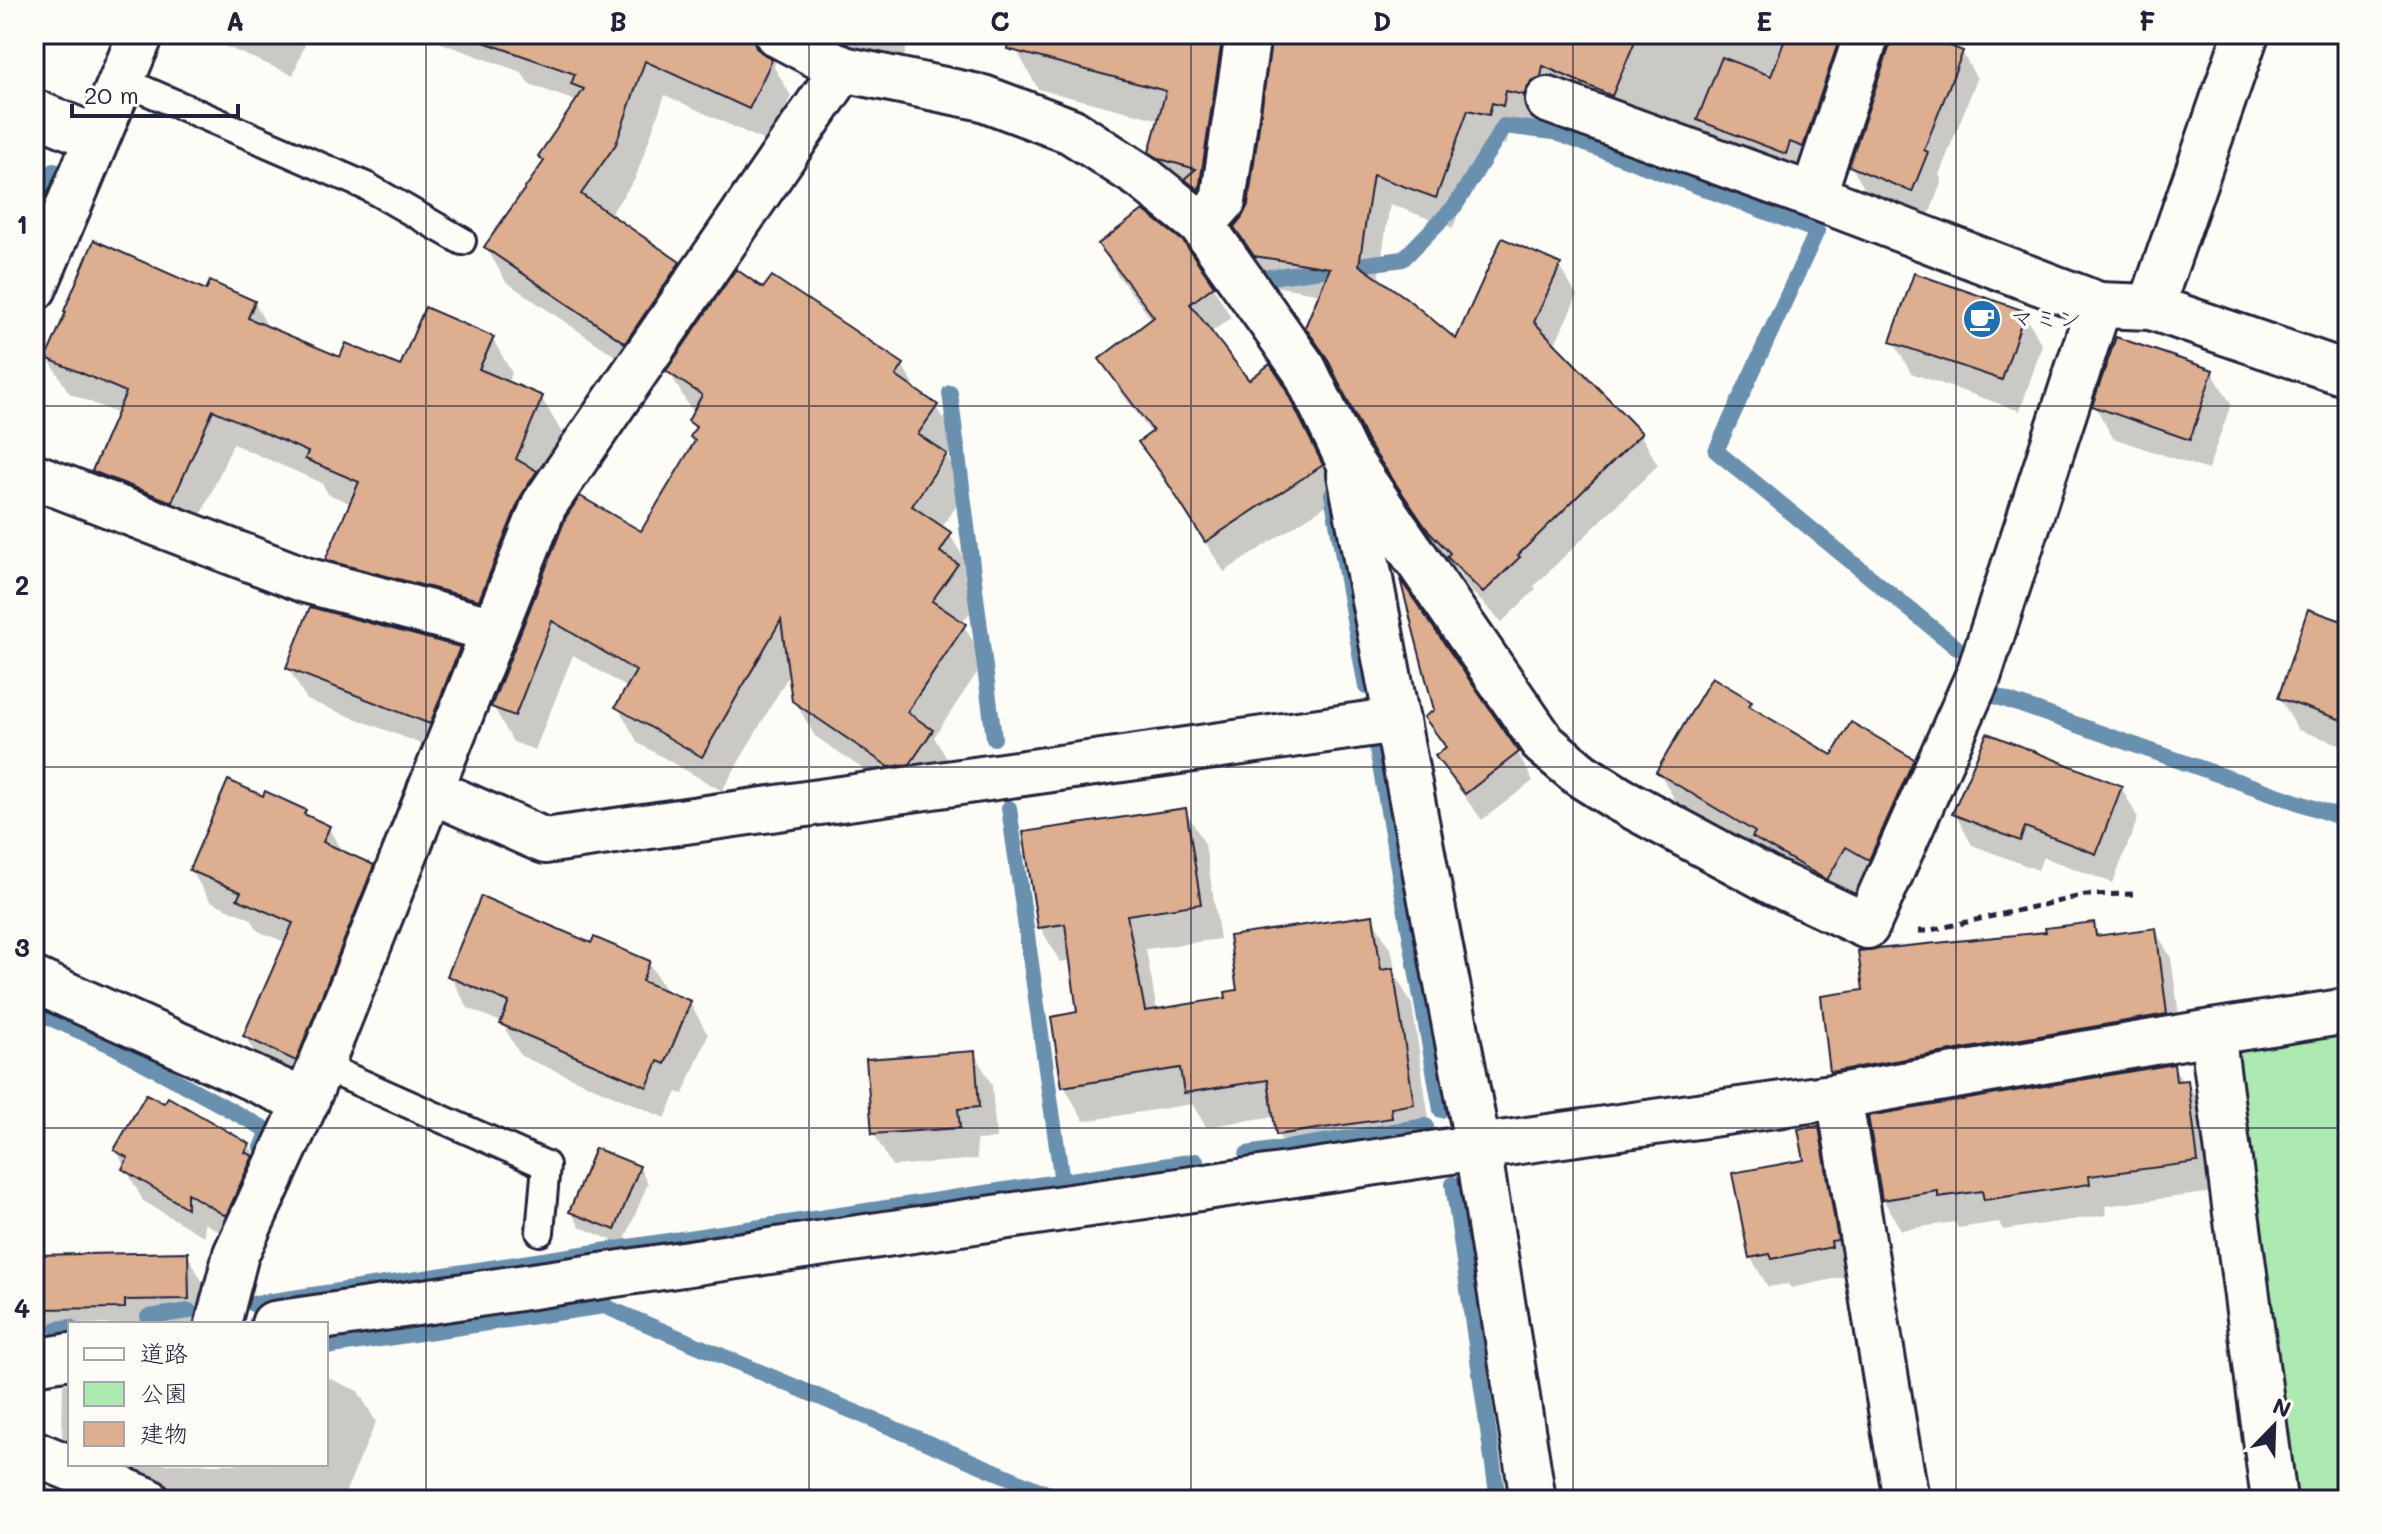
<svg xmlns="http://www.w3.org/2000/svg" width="2382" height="1534" font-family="Mali,'Klee One',sans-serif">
  <rect width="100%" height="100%" fill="#fdfcf7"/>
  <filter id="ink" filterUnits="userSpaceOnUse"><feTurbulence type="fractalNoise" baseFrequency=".0125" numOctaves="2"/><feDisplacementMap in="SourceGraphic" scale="16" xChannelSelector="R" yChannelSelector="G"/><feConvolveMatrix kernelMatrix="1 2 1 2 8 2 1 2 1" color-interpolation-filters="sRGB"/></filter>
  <g filter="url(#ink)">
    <polygon fill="#aceab1" stroke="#678676" stroke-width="2" points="2348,1023 2348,1500 2294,1500 2231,1037"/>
    <g fill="#0003" fill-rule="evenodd">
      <polygon points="215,34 309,34 293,75 222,45"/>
      <polygon points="431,34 722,34 768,59 754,34 910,34 896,87 785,51 776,60 774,67 791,96 769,143 665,95 635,179 609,216 679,264 699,298 645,376 506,282 486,247 544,164 540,156 578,102 529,84 521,72 441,43 437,36"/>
      <polygon points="1021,34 1236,34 1220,226 1173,190 1152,152 1160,120 1038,89 1017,51"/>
      <polygon points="1274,34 1865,34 1820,177 1548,112 1542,125 1523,121 1520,136 1509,133 1506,145 1485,140 1453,228 1390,204 1378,281 1456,342 1559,266 1577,296 1554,346 1640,434 1658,465 1534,586 1536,589 1502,622 1467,587 1458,572 1446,559 1388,475 1369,442 1337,375 1307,327 1322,294 1274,286 1236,227 1250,205"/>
      <polygon points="1893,34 1915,34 1962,52 1977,79 1939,175 1942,180 1928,218 1867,193 1851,166 1893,42"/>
      <path d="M1100,245L1213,287L1231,318L1210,333L1248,383H1281L1300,415L1339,497L1224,572L1183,506L1159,474L1141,443L1152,434L1120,391L1102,360L1153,321L1118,276ZM1118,387H1123L1161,438L1158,440Z"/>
      <polygon points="764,291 902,365 920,395 936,407 957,442 947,457 967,491 941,528 950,535 971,570 965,579 978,601 962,623 985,661 934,737 952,767 911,802 815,736 794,700 790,673 722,791 638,743 618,707 628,688 573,655 535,750 513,742 493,706 568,518 642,534 696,443 692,437 696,431 690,421 696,411 689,407 669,371"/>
      <polygon points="207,293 254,302 269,329 341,360 401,369 492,338 512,373 508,383 541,397 562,433 541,482 499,635 348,595 328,559 352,504 328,494 322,483 233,444 192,536 115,507 94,471 118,414 69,393 48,358"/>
      <polygon points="2024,313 2042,345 2020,411 1911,373 1893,341"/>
      <polygon points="2212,372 2231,404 2208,470 2113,438 2095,406"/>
      <polygon points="1405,590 1518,753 1533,781 1482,820 1454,783 1438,756 1446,750 1426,718 1436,711"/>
      <polygon points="2348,625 2348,747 2298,730 2280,698"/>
      <polygon points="459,649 478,681 448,754 307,700 288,668"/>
      <polygon points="1750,702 1756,712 1832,757 1912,761 1930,791 1886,889 1864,876 1845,909 1765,857 1676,802 1659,772"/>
      <polygon points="2121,787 2138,818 2113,883 2043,857 2038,870 1972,845 1955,814"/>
      <polygon points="264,798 304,811 308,818 328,827 343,853 372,866 391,898 314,1091 264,1068 245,1036 287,943 258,931 251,919 210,901 191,870"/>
      <polygon points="1185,810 1205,844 1220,939 1146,949 1157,1011 1228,999 1372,917 1392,952 1396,976 1412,1005 1432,1139 1298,1169 1278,1134 1275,1116 1206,1127 1192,1104 1084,1121 1064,1086 1079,1014 1072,960 1060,962 1040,927"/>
      <polygon points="2093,925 2100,937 2155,930 2171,958 2183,1043 1849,1100 1832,1071 1865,992 2048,933"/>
      <polygon points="592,946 649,963 667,993 690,1003 708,1035 683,1094 677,1092 665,1118 521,1056 501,1022 468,1008 450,976"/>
      <polygon points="974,1053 992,1085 996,1139 976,1140 977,1159 892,1166 874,1134"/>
      <polygon points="2173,1066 2183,1083 2187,1082 2205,1113 2214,1192 2105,1206 2107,1215 2003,1230 1999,1222 1958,1228 1955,1222 1901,1230 1883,1199"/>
      <polygon points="1818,1128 1835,1158 1848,1276 1791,1288 1788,1284 1768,1287 1751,1258 1735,1175 1806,1161"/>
      <polygon points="249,1145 267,1177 245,1246 204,1223 205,1237 143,1201 116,1150"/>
      <polygon points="639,1167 648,1183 623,1245 580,1227 571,1212"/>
      <polygon points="34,1254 58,1254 59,1256 187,1254 205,1286 206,1324 70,1324 70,1351 34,1352"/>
      <polygon points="326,1377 358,1391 376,1422 342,1500 167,1500 78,1464 326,1464"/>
      <polygon points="70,1382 70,1450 62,1436 63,1384"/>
      <polygon points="39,1484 77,1500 34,1500"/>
    </g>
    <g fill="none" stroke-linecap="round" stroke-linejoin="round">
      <g stroke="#6990ae" stroke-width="16">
        <polyline points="34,216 54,171"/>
        <polyline points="1263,278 1403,259 1455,206 1504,126 1554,132 1817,231 1716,451 1957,648"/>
        <polyline points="950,393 994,738"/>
        <polyline points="1332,494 1366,687"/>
        <polyline points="1995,696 2348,820"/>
        <polyline points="1376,743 1441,1110"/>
        <polyline points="1009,808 1062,1182"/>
        <polyline points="34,1011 113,1046 269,1131 262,1148"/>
        <polyline points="1247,1154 1426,1126"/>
        <polyline points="1453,1184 1498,1500"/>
        <polyline points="253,1304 1196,1161"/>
        <polyline points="148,1317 189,1311"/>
        <polyline points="57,1329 70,1327"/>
        <polyline points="326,1347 604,1306 1063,1500"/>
      </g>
    </g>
    <g fill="#ddae8f" stroke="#22223b" stroke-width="2">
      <polygon points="482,34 752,34 756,48 772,60 749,109 645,61 616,144 581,194 680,262 625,343 484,247 544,161 538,156 584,89 571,84 575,74 481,41"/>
      <polygon points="1009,34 1223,34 1199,190 1184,179 1196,169 1160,159 1149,152 1166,91 1007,49"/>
      <polygon points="1272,34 1638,34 1612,96 1543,66 1541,77 1531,81 1524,95 1506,91 1503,106 1492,103 1489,115 1468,110 1436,198 1373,175 1359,265 1405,297 1456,339 1502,238 1561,264 1534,322 1642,433 1518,555 1520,557 1483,593 1447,557 1450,553 1426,528 1368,443 1327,358 1305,327 1330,268 1254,256 1234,227 1242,217 1248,205"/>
      <polygon points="1787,34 1841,34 1803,147 1790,142 1786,154 1697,120 1722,57 1771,76"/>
      <polygon points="1891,34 1920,34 1963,51 1924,150 1928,152 1912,192 1849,166 1891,42"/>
      <polygon points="1143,210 1184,242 1214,286 1190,304 1249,380 1270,364 1282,382 1323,465 1205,542 1162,474 1138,442 1153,431 1099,359 1154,317 1098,244"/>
      <polygon points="94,240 206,290 210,281 255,301 248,318 340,357 346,343 400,366 425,307 494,337 479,369 543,396 516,459 537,471 521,496 479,600 325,560 359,482 305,459 308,452 213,410 172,502 92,471 126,392 46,358 66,312 64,311"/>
      <polygon points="736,269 763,288 772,276 849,327 904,364 896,376 938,405 918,434 947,454 912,506 952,533 940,552 958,564 932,601 966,624 907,712 933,730 910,764 889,767 792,701 781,620 702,757 615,707 636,671 552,621 515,716 491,707 566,517 580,496 641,531 695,441 690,437 696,427 688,421 702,395 666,371"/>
      <polygon points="1914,273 2025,311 2002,380 1890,342"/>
      <polygon points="2116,337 2213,370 2190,440 2092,406"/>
      <polygon points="1400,579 1519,752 1465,794 1435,756 1446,747 1424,717 1434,710"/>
      <polygon points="310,607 460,647 430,724 286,668"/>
      <polygon points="2308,609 2348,623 2348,722 2278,698"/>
      <polygon points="1712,677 1752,701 1749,706 1832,755 1851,722 1914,759 1869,860 1846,847 1827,880 1752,837 1755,832 1656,772"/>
      <polygon points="1987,733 2122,786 2096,854 2025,827 2020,841 1952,814"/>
      <polygon points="228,780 263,796 265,791 306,810 304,814 330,826 323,842 374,865 296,1061 243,1036 293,923 237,899 241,892 189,870"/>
      <polygon points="1186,808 1201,904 1127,915 1145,1011 1226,998 1225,992 1237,990 1229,936 1373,915 1381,970 1393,968 1414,1104 1391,1108 1392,1118 1276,1135 1268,1080 1184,1093 1180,1068 1062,1087 1051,1017 1077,1012 1065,924 1038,928 1023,832"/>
      <polygon points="481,896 591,943 594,937 650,961 642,981 691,1001 665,1064 658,1061 647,1087 500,1024 509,1002 447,976"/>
      <polygon points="2094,922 2096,936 2156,928 2167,1014 1830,1072 1821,996 1863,990 1858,951 2046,932 2045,928"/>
      <polygon points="975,1051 979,1107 958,1109 960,1128 872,1134 866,1059"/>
      <polygon points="2174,1064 2176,1081 2188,1080 2198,1162 2089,1176 2090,1184 1984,1200 1982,1191 1938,1197 1938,1191 1882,1200 1868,1116"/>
      <polygon points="146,1094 164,1103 168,1097 250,1144 245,1152 253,1156 226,1216 187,1193 187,1208 122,1169 128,1158 114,1150"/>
      <polygon points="1819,1126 1838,1240 1831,1241 1832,1247 1772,1259 1770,1254 1749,1258 1732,1173 1804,1160 1798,1129"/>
      <polygon points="595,1148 640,1166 615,1230 569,1212"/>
      <polygon points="188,1252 189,1299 125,1300 125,1308 34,1309 34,1255"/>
    </g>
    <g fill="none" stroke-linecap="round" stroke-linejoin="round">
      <defs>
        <g id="lane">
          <polyline points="121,80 368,187 462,241"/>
          <polyline points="320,1065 546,1165 540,1232"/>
        </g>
        <g id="street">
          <polyline points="777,34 843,69 983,98 1071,131 1142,177 1202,225 1304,369 1346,456 1544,744 1581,775 1619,799 1773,882 1867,926 1979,674 2099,305"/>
          <polyline points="1548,100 1813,196 2099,305 2151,307 2348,374"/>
          <polyline points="34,112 96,138"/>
          <polyline points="1813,196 1867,34"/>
          <polyline points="1202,225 1223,201 1248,34"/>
          <polyline points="34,288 141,34"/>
          <polyline points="2151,307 2246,34"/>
          <polyline points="1350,474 1478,1147 1533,1500"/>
          <polyline points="34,476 305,580 494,630"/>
          <polyline points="430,790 545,841 1397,720"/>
          <polyline points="34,980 306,1102"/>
          <polyline points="2212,1032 2274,1500"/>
          <polyline points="1839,1096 1906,1500"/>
          <polyline points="218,1324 236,1254 306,1102 544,505 843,69"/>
          <polyline points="274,1324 1478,1147 1839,1096 2212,1032 2348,1011"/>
          <polyline points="34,1362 70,1356"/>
          <polyline points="34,1453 147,1500"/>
        </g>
      </defs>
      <use href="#lane" stroke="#22223b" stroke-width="32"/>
      <use href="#street" stroke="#22223b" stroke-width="50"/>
      <polyline stroke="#22223b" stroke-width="5" stroke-dasharray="8 6" stroke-linecap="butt" points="1919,931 1927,931 2086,895 2136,894"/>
      <use href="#lane" stroke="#fdfcf7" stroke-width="26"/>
      <use href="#street" stroke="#fdfcf7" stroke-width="44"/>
    </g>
  </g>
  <path fill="none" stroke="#22223b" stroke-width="2" stroke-opacity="0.55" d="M426,34V1500M809,34V1500M1191,34V1500M1573,34V1500M1956,34V1500M34,406H2348M34,767H2348M34,1128H2348"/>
  <defs>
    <symbol id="cafe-disc" viewBox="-11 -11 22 22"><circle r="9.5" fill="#1f6fb2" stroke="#fdfcf7"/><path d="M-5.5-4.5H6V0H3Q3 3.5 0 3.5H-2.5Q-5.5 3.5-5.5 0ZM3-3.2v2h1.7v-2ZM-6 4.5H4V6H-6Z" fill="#fff"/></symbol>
  </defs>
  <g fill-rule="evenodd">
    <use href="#cafe-disc" x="1960" y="297" width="44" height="44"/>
  </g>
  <g text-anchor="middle" stroke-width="7" stroke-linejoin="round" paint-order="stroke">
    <g font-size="24" fill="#22223b" stroke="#fdfcf7" text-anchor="start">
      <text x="2010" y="327">マミン</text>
    </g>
  </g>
  <rect width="2382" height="1534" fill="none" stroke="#fdfcf7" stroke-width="88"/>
  <rect x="68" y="1322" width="260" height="144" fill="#fdfcf7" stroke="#a5a5ac" stroke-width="2"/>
  <rect x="84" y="1348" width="40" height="12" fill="#fdfcf7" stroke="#a5a5ac" stroke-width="2"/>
  <text x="140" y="1362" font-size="24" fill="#22223b">道路</text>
  <rect x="84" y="1382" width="40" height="24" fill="#aceab1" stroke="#a5a5ac" stroke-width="2"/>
  <text x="140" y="1402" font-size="24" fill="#22223b">公園</text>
  <rect x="84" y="1422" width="40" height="24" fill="#ddae8f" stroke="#a5a5ac" stroke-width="2"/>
  <text x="140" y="1442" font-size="24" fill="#22223b">建物</text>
  <g transform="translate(2274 1426) rotate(23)" stroke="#fdfcf7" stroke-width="6" paint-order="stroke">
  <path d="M0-6L14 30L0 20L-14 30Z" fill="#22223b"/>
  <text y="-12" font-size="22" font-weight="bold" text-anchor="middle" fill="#22223b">N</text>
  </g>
  <path d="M72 104v12h166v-12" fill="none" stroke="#22223b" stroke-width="4"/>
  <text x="84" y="104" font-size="24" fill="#22223b" stroke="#fdfcf7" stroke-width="6" paint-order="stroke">20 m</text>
  <rect x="44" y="44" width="2294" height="1446" fill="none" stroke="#22223b" stroke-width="3"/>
  <g font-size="26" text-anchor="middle" font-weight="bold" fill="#22223b">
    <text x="235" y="31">A</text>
    <text x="618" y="31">B</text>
    <text x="1000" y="31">C</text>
    <text x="1382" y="31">D</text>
    <text x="1764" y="31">E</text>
    <text x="2147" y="31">F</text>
    <text x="22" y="234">1</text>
    <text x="22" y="595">2</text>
    <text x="22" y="957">3</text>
    <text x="22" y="1318">4</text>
  </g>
</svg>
